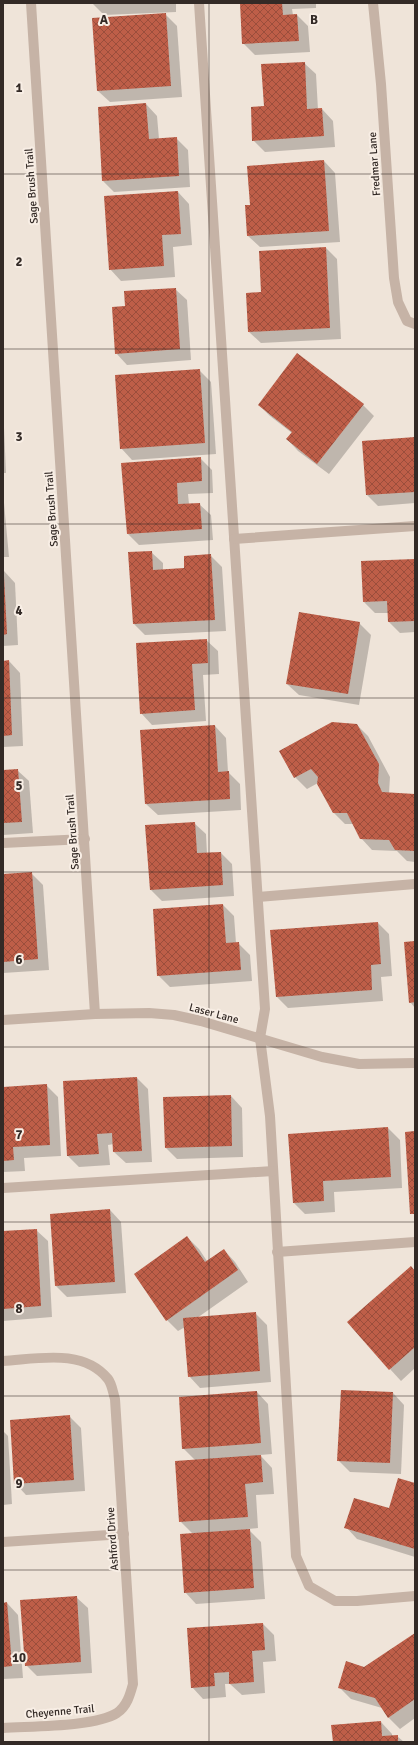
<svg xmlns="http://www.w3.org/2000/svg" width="418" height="1745" font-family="Signika,sans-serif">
  <defs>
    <pattern id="building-cross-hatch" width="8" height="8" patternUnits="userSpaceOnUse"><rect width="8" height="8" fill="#be5e48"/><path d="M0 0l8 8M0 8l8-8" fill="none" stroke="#9b4e3c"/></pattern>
  </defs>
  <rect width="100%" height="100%" fill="#efe4d9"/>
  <g fill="#0003">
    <polygon points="92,3 176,3 176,12 104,15"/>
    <polygon points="241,3 316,3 316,8 292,9 293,15 297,15 308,26 310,52 255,55 243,43"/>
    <polygon points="165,14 177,26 182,97 110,102 98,91"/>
    <polygon points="304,63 316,74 318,110 322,109 333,121 335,147 265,152 253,140 265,107"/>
    <polygon points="146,104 157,116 159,139 176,138 188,150 190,187 114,192 103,181 99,108"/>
    <polygon points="324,161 335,173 340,242 260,247 248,236 246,206 251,206"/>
    <polygon points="178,192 189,204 192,245 173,247 175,277 121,281 110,269"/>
    <polygon points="326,248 337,259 341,339 261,343 249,332 248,294 262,293"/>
    <polygon points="175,289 187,300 191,360 127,365 116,353 126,307"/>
    <polygon points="199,370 211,382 216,454 132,460 121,448"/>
    <polygon points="3,405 6,473 3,473"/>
    <polygon points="259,405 363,405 374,416 329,474 298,451 287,439 292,433 270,416"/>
    <polygon points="415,438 415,503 378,506 367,495"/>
    <polygon points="200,458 212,470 213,493 188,494 189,504 199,504 211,515 213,540 139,545 128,534"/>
    <polygon points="3,492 9,557 3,557"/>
    <polygon points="151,552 163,563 163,570 186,569 210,555 222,567 226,631 145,635 134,624 129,553"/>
    <polygon points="415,560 415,632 400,633 389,622 389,613 375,613 364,602 362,562"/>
    <polygon points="4,571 15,583 18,645 3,646"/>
    <polygon points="359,623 371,635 359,705 299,695 287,684"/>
    <polygon points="206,640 218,651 219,674 203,675 206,721 152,725 141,713"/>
    <polygon points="9,661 20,673 23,746 3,747 3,662"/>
    <polygon points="357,725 368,736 390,777 389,793 415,795 415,862 407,861 397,851 372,850 361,838 353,824 345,824 333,812 318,783 307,789 295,777"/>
    <polygon points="215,726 226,738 228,772 240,784 241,810 158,815 146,804"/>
    <polygon points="17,770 29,781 33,833 3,835 3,771"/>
    <polygon points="194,823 206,834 207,854 221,853 232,864 234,896 162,901 151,890"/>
    <polygon points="31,873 43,885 49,970 3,973 3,875"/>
    <polygon points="223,905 234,916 236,943 238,943 250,955 252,981 170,987 158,975"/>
    <polygon points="378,923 389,934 392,976 381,977 383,1001 288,1008 277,997"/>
    <polygon points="415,942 415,1008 410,1002"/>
    <polygon points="137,1078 148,1089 152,1162 126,1163 114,1152 114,1144 108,1145 110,1165 79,1167 68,1156"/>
    <polygon points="46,1085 58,1097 61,1156 24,1158 25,1171 3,1172 3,1088"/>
    <polygon points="231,1096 242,1108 243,1157 177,1159 166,1148"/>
    <polygon points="388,1128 400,1140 402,1188 334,1192 335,1212 305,1214 294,1203 289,1135"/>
    <polygon points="110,1210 121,1222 126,1293 67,1297 56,1286"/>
    <polygon points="36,1230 48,1241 52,1317 3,1321 3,1232"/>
    <polygon points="187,1237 199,1249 207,1261 224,1250 235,1262 248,1282 197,1318 255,1313 267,1325 271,1382 200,1388 189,1376 185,1327 178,1331 167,1320"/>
    <polygon points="415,1272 415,1368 401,1381 390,1369"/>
    <polygon points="257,1392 268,1404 272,1454 260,1455 272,1468 274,1494 256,1495 258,1528 248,1529 261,1542 265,1599 196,1604 185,1592 193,1534 180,1521 196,1461 183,1448"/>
    <polygon points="393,1393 404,1405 401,1474 350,1472 338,1460"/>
    <polygon points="69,1416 81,1428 85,1491 26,1495 15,1483"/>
    <polygon points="3,1431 8,1436 12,1504 3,1505"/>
    <polygon points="415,1484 415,1557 357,1539 346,1527 390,1510"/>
    <polygon points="76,1597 88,1608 92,1673 37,1676 26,1665"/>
    <polygon points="7,1603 18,1615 23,1678 3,1679 3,1604"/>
    <polygon points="263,1624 274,1635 276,1661 263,1662 265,1693 242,1695 230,1684 225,1684 226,1697 203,1699 192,1687"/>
    <polygon points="415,1634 415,1718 400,1729 388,1717 382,1708 351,1699 339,1687"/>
    <polygon points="381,1722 392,1734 392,1736 397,1736 404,1742 334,1742"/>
  </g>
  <g fill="url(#building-cross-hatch)">
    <polygon points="240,3 282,3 283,15 297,14 299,41 242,44"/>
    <polygon points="166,13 171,86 97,91 92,18"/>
    <polygon points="305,62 307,109 322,108 324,136 252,141 251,107 264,106 261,64"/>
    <polygon points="146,103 149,139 177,137 179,176 102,181 98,107"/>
    <polygon points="324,160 329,231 247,236 245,205 250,205 247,166"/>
    <polygon points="178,191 181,234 162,235 164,266 109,270 104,196"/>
    <polygon points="326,247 330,328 248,332 246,293 261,292 259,251"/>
    <polygon points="176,288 180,349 115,354 112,307 125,306 124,291"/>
    <polygon points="297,353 364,404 317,464 286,439 292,432 258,405"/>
    <polygon points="200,369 205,443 120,449 115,375"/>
    <polygon points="415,437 415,492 366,495 362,441"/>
    <polygon points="201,457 202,481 177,483 178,504 200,503 202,529 127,534 121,463"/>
    <polygon points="152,551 153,570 184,568 184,556 211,554 215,620 133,624 128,552"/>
    <polygon points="415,559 415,621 388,622 387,601 363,602 361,561"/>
    <polygon points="3,576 4,576 7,634 3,635"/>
    <polygon points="299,612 360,622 348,694 286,684"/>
    <polygon points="207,639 208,663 192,664 195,710 140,714 136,643"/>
    <polygon points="9,660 12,735 3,736 3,661"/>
    <polygon points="332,722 357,724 379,764 378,783 382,792 415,794 415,851 395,850 389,840 360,839 347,813 333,813 317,784 318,777 311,769 294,778 279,751"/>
    <polygon points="215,725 218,772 229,771 230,799 145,804 140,730"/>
    <polygon points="18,769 22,822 3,823 3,770"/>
    <polygon points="195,822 197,853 221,852 223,885 150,890 145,825"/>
    <polygon points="32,872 38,959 3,962 3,874"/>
    <polygon points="223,904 226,943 239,942 241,970 157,976 153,909"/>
    <polygon points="378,922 381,964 371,965 372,990 276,997 270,930"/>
    <polygon points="415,941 415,1002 409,1003 404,942"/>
    <polygon points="137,1077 142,1151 113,1152 112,1133 97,1134 99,1154 67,1156 63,1081"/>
    <polygon points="47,1084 50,1145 13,1147 14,1160 3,1161 3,1087"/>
    <polygon points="231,1095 232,1146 165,1148 163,1097"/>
    <polygon points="388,1127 391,1177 323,1181 324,1201 293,1203 288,1134"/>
    <polygon points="415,1131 415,1214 410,1214 405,1132"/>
    <polygon points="110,1209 115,1282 55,1286 50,1214"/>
    <polygon points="37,1229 41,1306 3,1309 3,1231"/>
    <polygon points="187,1236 205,1262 224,1249 238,1270 166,1321 134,1274"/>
    <polygon points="411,1266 415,1271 415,1347 389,1370 347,1322"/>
    <polygon points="256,1312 260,1371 188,1377 183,1318"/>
    <polygon points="341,1390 393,1392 390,1463 337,1461"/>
    <polygon points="257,1391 261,1443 182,1449 179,1397"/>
    <polygon points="70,1415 74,1480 14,1484 10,1420"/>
    <polygon points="261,1455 263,1482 245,1484 248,1517 179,1522 175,1461"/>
    <polygon points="398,1478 415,1483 415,1549 344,1528 354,1498 389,1508"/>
    <polygon points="250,1529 254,1588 184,1593 180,1534"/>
    <polygon points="77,1596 81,1662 25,1666 20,1600"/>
    <polygon points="7,1602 12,1666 3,1667 3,1603"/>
    <polygon points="263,1623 265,1650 252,1651 254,1682 229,1684 229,1672 214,1673 215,1686 191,1688 187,1628"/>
    <polygon points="415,1633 415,1699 388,1718 375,1698 338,1688 346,1661 364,1667"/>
    <polygon points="381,1721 382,1736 398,1735 398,1742 333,1742 331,1725"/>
  </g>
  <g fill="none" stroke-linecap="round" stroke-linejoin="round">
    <g stroke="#c6b3a6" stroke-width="10">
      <polyline points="31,3 95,1014"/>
      <polyline points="199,3 265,1009 260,1038 270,1116 296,1556 309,1586 335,1601 357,1601 415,1596"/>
      <polyline points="373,3 381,84 394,278 398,302 407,321 415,324"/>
      <polyline points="234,539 415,526"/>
      <polyline points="3,843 85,839"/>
      <polyline points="258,897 415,884"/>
      <polyline points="3,1020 95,1014 149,1013 174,1015 201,1021 322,1057 359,1064 415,1063"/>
      <polyline points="3,1188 273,1171"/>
      <polyline points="277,1252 415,1242"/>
      <path d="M3,1361C37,1359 83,1348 108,1379C112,1384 113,1393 115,1399L133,1684C130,1695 127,1706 117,1713C95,1727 31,1726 3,1728"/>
      <polyline points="3,1542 124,1534"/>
    </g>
  </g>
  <path fill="none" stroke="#332a26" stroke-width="1" stroke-opacity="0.55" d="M209,3V1742M3,174H415M3,349H415M3,524H415M3,698H415M3,872H415M3,1047H415M3,1222H415M3,1396H415M3,1570H415"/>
  <g text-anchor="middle" stroke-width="4" stroke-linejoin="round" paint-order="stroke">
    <g font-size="11" fill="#332a26" stroke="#f8eee5">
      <text transform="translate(374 164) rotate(-94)" y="4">Fredmar Lane</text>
      <text transform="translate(31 186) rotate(-94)" y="4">Sage Brush Trail</text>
      <text transform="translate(51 509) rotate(-94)" y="4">Sage Brush Trail</text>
      <text transform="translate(72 832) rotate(-94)" y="4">Sage Brush Trail</text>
      <text transform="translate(214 1013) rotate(15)" y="4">Laser Lane</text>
      <text transform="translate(112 1539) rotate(-94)" y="4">Ashford Drive</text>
      <text transform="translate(60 1711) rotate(-5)" y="4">Cheyenne Trail</text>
    </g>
  </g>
  <g font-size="13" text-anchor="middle" font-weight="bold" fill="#332a26" stroke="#f8eee5" stroke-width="4" stroke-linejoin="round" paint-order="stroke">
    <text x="104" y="24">A</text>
    <text x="314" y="24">B</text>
    <text x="19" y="92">1</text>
    <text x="19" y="266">2</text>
    <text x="19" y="441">3</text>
    <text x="19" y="615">4</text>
    <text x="19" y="790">5</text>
    <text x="19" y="964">6</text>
    <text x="19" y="1139">7</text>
    <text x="19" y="1313">8</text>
    <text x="19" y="1488">9</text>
    <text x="19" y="1662">10</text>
  </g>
  <rect width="418" height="1745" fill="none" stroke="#332a26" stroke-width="8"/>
</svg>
